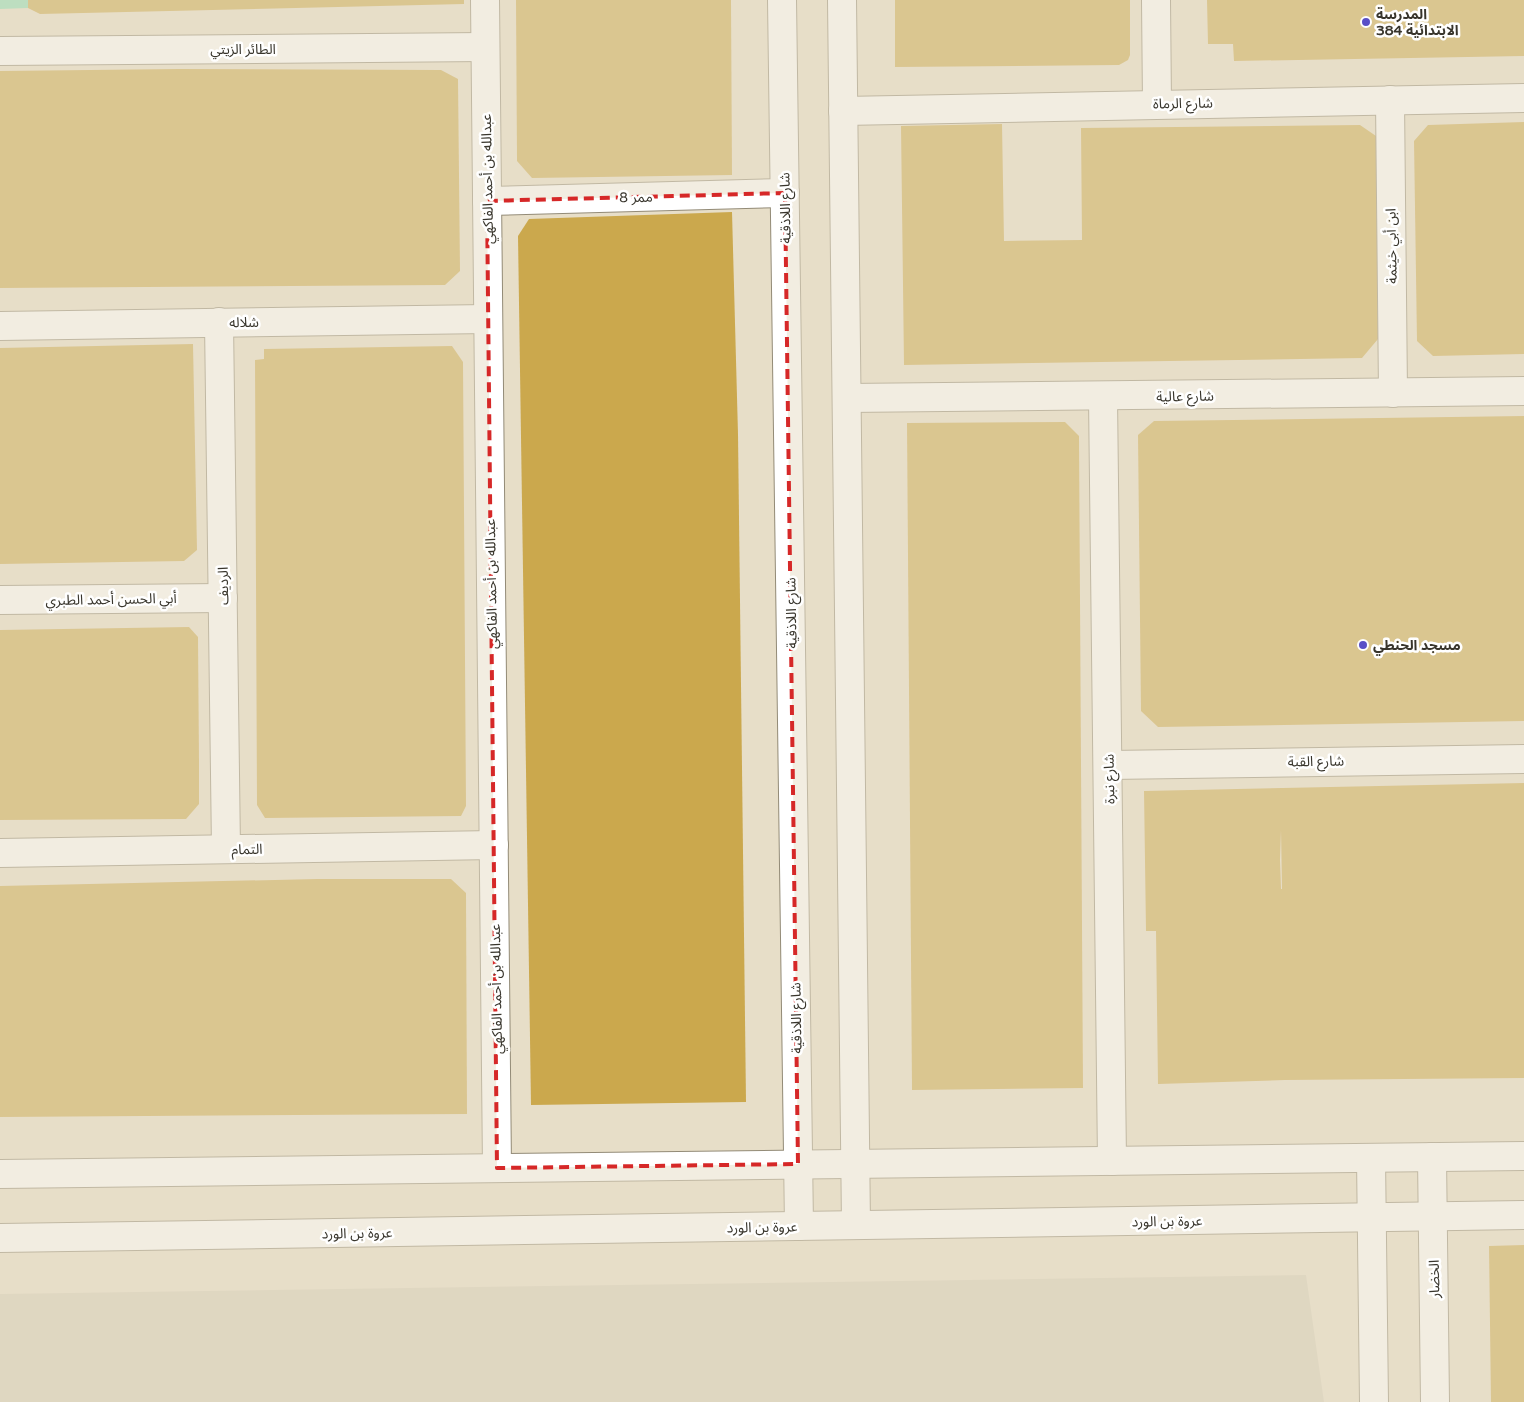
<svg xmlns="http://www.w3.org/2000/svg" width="1524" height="1402" font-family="'Varela Round','Noto Sans Arabic',sans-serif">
  <rect width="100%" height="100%" fill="#e7dec8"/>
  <polygon fill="#d6ceb9" points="1306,1275 1324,1402 0,1402 0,1294"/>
  <polygon fill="#8addb7" points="0,0 28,0 28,8 0,9"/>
  <g fill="#cba84d" fill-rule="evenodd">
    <polygon points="28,0 464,0 464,4 40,14 28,8"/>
    <polygon points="516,0 731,0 732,175 532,178 517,161"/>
    <polygon points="895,0 1130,0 1130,55 1128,60 1119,65 895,67"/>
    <polygon points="1207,0 1524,0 1524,56 1234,61 1233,44 1208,44"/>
    <polygon points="179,69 441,70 458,79 460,271 445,285 0,288 0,71"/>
    <polygon points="1524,122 1524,354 1433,356 1417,341 1414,141 1428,125"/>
    <polygon points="1002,124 1004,241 1082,240 1081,128 1360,125 1376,136 1378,339 1362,358 904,365 901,126"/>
    <polygon points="732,212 738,434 746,1102 531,1105 518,236 529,219"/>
    <polygon points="193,344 197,550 184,561 0,564 0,348"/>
    <polygon points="452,346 463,362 466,806 461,816 265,818 257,805 255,360 264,359 264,349"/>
    <polygon points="1524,416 1524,721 1158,727 1141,711 1138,435 1154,421"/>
    <polygon points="1065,422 1079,436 1083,1088 912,1090 907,423"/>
    <polygon points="189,627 198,637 199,762 199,804 186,819 0,820 0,630"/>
    <path d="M1524,783V1078L1285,1080L1158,1084L1156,931H1146L1144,791ZM1281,830L1282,889H1281L1280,860Z"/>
    <polygon points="317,879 451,879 466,893 467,1114 0,1117 0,886"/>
    <polygon points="1524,1245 1524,1402 1491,1402 1489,1246"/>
  </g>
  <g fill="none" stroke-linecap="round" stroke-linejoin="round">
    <defs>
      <g id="minor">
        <polyline points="485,0 497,1168"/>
        <polyline points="1156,0 1157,104"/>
        <polyline points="0,51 485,47"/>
        <polyline points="1390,100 1393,393"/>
        <polyline points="843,111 1524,98"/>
        <polyline points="487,201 785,193"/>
        <polyline points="219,322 226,849"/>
        <polyline points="0,326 488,319"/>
        <polyline points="1103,397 1112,1161"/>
        <polyline points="847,398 1524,391"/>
        <polyline points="0,600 223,598"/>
        <polyline points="1109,765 1524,759"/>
        <polyline points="0,853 494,845"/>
      </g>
      <g id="tertiary">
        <polyline points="782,0 799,1226"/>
        <polyline points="842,0 856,1225"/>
        <polyline points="1432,1157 1435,1402"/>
        <polyline points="1371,1158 1374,1402"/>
        <polyline points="0,1174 1524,1156"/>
        <polyline points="0,1238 1524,1215"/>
      </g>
    </defs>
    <use href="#minor" stroke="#938b77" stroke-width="30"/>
    <use href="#tertiary" stroke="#938b77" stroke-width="30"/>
    <use href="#minor" stroke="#fff" stroke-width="28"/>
    <use href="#tertiary" stroke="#fff" stroke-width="28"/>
  </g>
  <path d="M0 0H1524V1402H0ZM785,193L798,1164L497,1168L487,201Z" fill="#e7dec8" fill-opacity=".55" fill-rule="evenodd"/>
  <path fill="none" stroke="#d62828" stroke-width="4" stroke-dasharray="10 6" stroke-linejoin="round" d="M785,193L798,1164L497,1168L487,201Z"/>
  <g fill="#594fc7" stroke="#fff" stroke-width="2">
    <circle cx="1366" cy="22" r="5"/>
    <circle cx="1363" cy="645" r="5"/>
  </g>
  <g text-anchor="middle" stroke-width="5" stroke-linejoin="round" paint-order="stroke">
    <g font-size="14" font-weight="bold" fill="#38352c" stroke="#fff" text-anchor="start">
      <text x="1376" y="19">المدرسة<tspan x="1376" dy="16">الابتدائية 384</tspan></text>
      <text x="1373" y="650">مسجد الحنطي</text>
    </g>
    <g font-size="14" fill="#38352c" stroke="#fff">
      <text x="243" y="54">الطائر الزيتي</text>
      <text transform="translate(1183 103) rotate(-1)" y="5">شارع الرماة</text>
      <text transform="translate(487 179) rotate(-91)" y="5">عبدالله بن أحمد الفاكهي</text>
      <text transform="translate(636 197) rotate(-1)" y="5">ممر 8</text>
      <text transform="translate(785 208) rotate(-91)" y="5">شارع اللاذقية</text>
      <text transform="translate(1391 246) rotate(-91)" y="5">ابن أبي خيثمة</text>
      <text transform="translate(244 322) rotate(-1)" y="5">شلاله</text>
      <text transform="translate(1185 396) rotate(-1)" y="5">شارع عالية</text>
      <text transform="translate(491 584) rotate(-91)" y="5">عبدالله بن أحمد الفاكهي</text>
      <text transform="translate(223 586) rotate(-91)" y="5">الرديف</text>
      <text transform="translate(111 599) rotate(-1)" y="5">أبي الحسن أحمد الطبري</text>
      <text transform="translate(791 613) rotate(-91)" y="5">شارع اللاذقية</text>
      <text transform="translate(1316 761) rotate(-1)" y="5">شارع القبة</text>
      <text transform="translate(1109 779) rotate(-91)" y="5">شارع نبرة</text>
      <text transform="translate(247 849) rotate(-1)" y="5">التمام</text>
      <text transform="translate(496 989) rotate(-91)" y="5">عبدالله بن أحمد الفاكهي</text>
      <text transform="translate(796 1018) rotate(-91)" y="5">شارع اللاذقية</text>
      <text transform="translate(1167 1221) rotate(-1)" y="5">عروة بن الورد</text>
      <text transform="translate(762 1227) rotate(-1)" y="5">عروة بن الورد</text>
      <text transform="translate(357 1233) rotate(-1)" y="5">عروة بن الورد</text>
      <text transform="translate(1434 1279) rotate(-91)" y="5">الخضار</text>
    </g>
  </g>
</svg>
